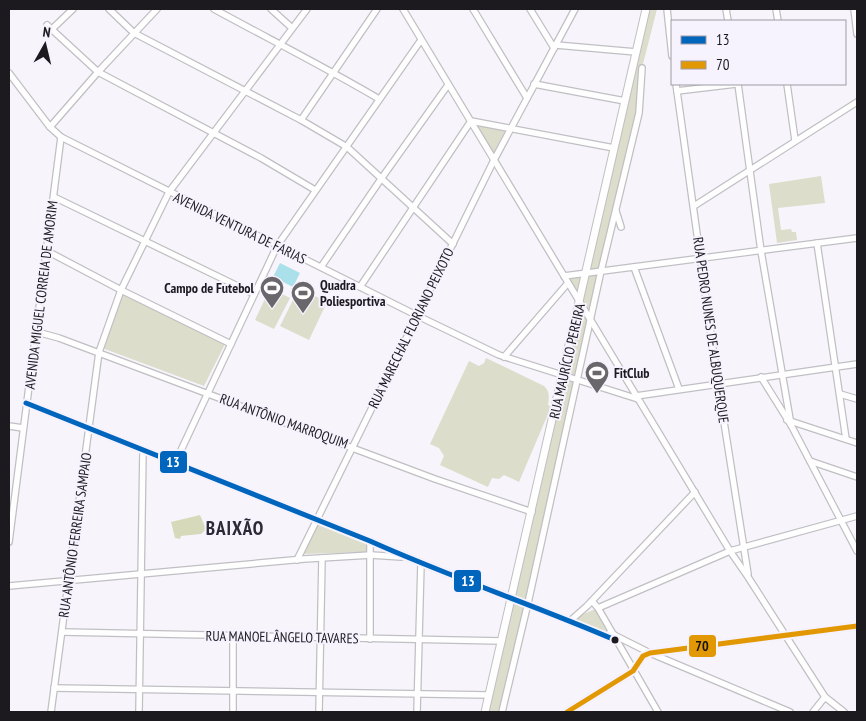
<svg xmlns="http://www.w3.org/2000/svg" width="866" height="721" font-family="'PT Sans Narrow',sans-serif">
  <rect width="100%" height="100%" fill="#f7f5fb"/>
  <g fill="#dcddca">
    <polygon points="646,9 657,9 642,68 639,113 502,712 485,712 580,303 564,276 586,273"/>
    <polygon points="474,124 506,129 493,154"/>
    <polygon points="821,176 825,203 778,208 781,230 791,229 792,232 796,232 797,240 777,243 769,184"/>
    <polygon points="270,288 290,298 274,329 255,320"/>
    <polygon points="299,288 327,302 309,340 280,326"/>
    <polygon points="122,294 225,344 204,386 102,348"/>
    <path d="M486,358L544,386C550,391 549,398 548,405L551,407L519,482L504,475L499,479L492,478L488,487L440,465L444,456L439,448L430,444L469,361L479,366L484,363Z"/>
    <polygon points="317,524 368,544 368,552 304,554"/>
    <polygon points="595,609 607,632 573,619"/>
  </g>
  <polygon fill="#d7d9bb" points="200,515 206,529 201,534 181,536 180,539 175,538 171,522"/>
  <polygon fill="#aae0ea" points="280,263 300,273 293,287 273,277"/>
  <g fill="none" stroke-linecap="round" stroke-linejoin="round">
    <defs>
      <g id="minor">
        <polyline points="109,9 134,33 301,120 347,147 453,244"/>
        <path d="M214,9C269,39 325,67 379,99"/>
        <polyline points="271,9 292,28"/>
        <polyline points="403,9 730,551 748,577 825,697 844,712"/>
        <polyline points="473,9 527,98"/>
        <polyline points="530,9 554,48"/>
        <polyline points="667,9 672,56"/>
        <polyline points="726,9 728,21"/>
        <polyline points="776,9 778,21"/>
        <polyline points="854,9 857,34"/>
        <polyline points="47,25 98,72 261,158 315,190"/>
        <polyline points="51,30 73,9"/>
        <polyline points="556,45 636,52"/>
        <polyline points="9,73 50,127 61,137 418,316 499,355 638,399"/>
        <polyline points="534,84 625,101"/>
        <polyline points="676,84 718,384 748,574"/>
        <polyline points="738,84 761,251 791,425"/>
        <polyline points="787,84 795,140"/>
        <polyline points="677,91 736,84"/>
        <polyline points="301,120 377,9"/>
        <polyline points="50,127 98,72 157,9"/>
        <polyline points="54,197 254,294"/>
        <polyline points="694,206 857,102"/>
        <polyline points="616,211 621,227"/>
        <polyline points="817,243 846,439"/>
        <polyline points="47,251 121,290 231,344"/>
        <polyline points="321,267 381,179 448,85"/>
        <polyline points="634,267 679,389"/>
        <polyline points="564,276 857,238"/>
        <polyline points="360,287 471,121 614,148"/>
        <polyline points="37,332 59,338 435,479 532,512"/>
        <polyline points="504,357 568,283"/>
        <polyline points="761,377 791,425 857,551"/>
        <polyline points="840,394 857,399"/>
        <polyline points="636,396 857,364"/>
        <path d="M26,403L370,541C450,577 534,605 615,640"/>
        <polyline points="787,420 857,443"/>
        <polyline points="9,426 23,428"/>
        <polyline points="810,461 857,477"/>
        <polyline points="175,463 277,246 421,40"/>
        <polyline points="9,542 61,137"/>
        <polyline points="297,560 494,160 575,9"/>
        <polyline points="9,586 304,559 371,555 401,557"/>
        <polyline points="592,601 598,608 658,712"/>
        <polyline points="598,608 730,551 857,516"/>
        <polyline points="570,621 587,606 695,492"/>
        <polyline points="62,632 502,641"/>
        <polyline points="610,632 616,636 650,653 790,712"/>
        <polyline points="370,639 370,541"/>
        <polyline points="54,688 489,695"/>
        <polyline points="51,712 99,352 121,290 169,192 307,9"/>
        <polyline points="139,712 143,450"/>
        <polyline points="233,712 233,636"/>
        <polyline points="319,712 322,558"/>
        <polyline points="417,712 421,563"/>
        <polyline points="502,712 528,603 601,271 639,113 642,68"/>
        <polyline points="567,712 633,671 643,656 650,653 857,626"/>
        <polyline points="813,712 825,697"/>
      </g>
      <polyline id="major" points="485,712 646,9"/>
    </defs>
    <use href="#minor" stroke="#c0bfc3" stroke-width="8"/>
    <use href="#major" stroke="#c0bfc3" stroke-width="9"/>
    <use href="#minor" stroke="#fefefe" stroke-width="5.5"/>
    <use href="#major" stroke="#fefefe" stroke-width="7"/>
    <defs>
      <path id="bus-1" d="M26,403L370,541C450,577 534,605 615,640"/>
      <polyline id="bus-2" points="567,712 633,671 643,656 650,653 857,626"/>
    </defs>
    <use href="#bus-1" stroke="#f6f2fe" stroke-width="9"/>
    <use href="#bus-2" stroke="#f6f2fe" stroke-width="9"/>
    <use href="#bus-1" stroke="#0065bd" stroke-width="5"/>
    <use href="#bus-2" stroke="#e19803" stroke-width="5"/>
  </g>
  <defs>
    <symbol id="stadium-pin" viewBox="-11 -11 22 30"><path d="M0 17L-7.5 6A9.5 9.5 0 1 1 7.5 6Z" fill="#69676c" stroke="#f6f2fe"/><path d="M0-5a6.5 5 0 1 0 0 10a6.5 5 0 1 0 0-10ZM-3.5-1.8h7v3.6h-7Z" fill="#fff"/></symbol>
  </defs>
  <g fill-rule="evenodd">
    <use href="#stadium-pin" x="258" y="274" width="28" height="38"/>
    <use href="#stadium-pin" x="289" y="279" width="28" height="38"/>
    <use href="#stadium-pin" x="583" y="359" width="28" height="38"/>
  </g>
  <circle fill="#1c1a1f" stroke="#f6f2fe" stroke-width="2" cx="615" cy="640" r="4.5"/>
  <g text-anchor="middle" stroke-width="4" stroke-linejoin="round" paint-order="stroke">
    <g font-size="14" fill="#1c1a1f" stroke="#f6f2fe">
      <text transform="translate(240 228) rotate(26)" y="5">AVENIDA VENTURA DE FARIAS</text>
      <text transform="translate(41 295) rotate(-83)" y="5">AVENIDA MIGUEL CORREIA DE AMORIM</text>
      <text transform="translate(411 328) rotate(-64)" y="5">RUA MARECHAL FLORIANO PEIXOTO</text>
      <text transform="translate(711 330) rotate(82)" y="5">RUA PEDRO NUNES DE ALBUQUERQUE</text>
      <text transform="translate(567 361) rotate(-77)" y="5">RUA MAURÍCIO PEREIRA</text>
      <text transform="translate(284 421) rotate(20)" y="5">RUA ANTÔNIO MARROQUIM</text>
      <text transform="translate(75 535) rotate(-82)" y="5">RUA ANTÔNIO FERREIRA SAMPAIO</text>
      <text transform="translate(282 637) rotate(1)" y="5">RUA MANOEL ÂNGELO TAVARES</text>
    </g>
    <g font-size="14" font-weight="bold" fill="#1c1a1f" stroke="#f6f2fe" text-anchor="start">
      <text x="320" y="290">Quadra<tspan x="320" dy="16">Poliesportiva</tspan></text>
      <text x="254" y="293" text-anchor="end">Campo de Futebol</text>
      <text x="614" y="378">FitClub</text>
    </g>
    <g font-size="19" font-weight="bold" letter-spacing="1" fill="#2d2934" stroke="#f6f2fe">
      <text x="235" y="535">BAIXÃO</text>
    </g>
  </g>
  <g stroke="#f6f2fe" stroke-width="2">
    <rect x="159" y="450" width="29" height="24" rx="5" fill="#0065bd"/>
    <rect x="453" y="569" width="29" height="24" rx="5" fill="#0065bd"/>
    <rect x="688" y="634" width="29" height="24" rx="5" fill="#e19803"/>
  </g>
  <g font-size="14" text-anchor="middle" font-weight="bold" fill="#fff">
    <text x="173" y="467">13</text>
    <text x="468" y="586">13</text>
  </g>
  <g font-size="14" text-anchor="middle" font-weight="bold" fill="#111">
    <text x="702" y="651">70</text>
  </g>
  <rect width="866" height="721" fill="none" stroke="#1c1a1f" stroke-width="20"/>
  <rect x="671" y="20" width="175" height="65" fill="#f6f2fe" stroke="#9f9ca5"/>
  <rect x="681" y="36" width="25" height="8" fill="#0065bd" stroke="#9f9ca5"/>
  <text x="716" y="45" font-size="15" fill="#1c1a1f">13</text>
  <rect x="681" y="61" width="25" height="8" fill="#e19803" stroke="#9f9ca5"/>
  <text x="716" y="70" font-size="15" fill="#1c1a1f">70</text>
  <g transform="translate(45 45) rotate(8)" stroke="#f6f2fe" stroke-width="4" paint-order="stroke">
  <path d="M0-4L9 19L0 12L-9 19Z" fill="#1c1a1f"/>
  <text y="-8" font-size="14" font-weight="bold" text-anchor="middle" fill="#1c1a1f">N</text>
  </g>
</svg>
